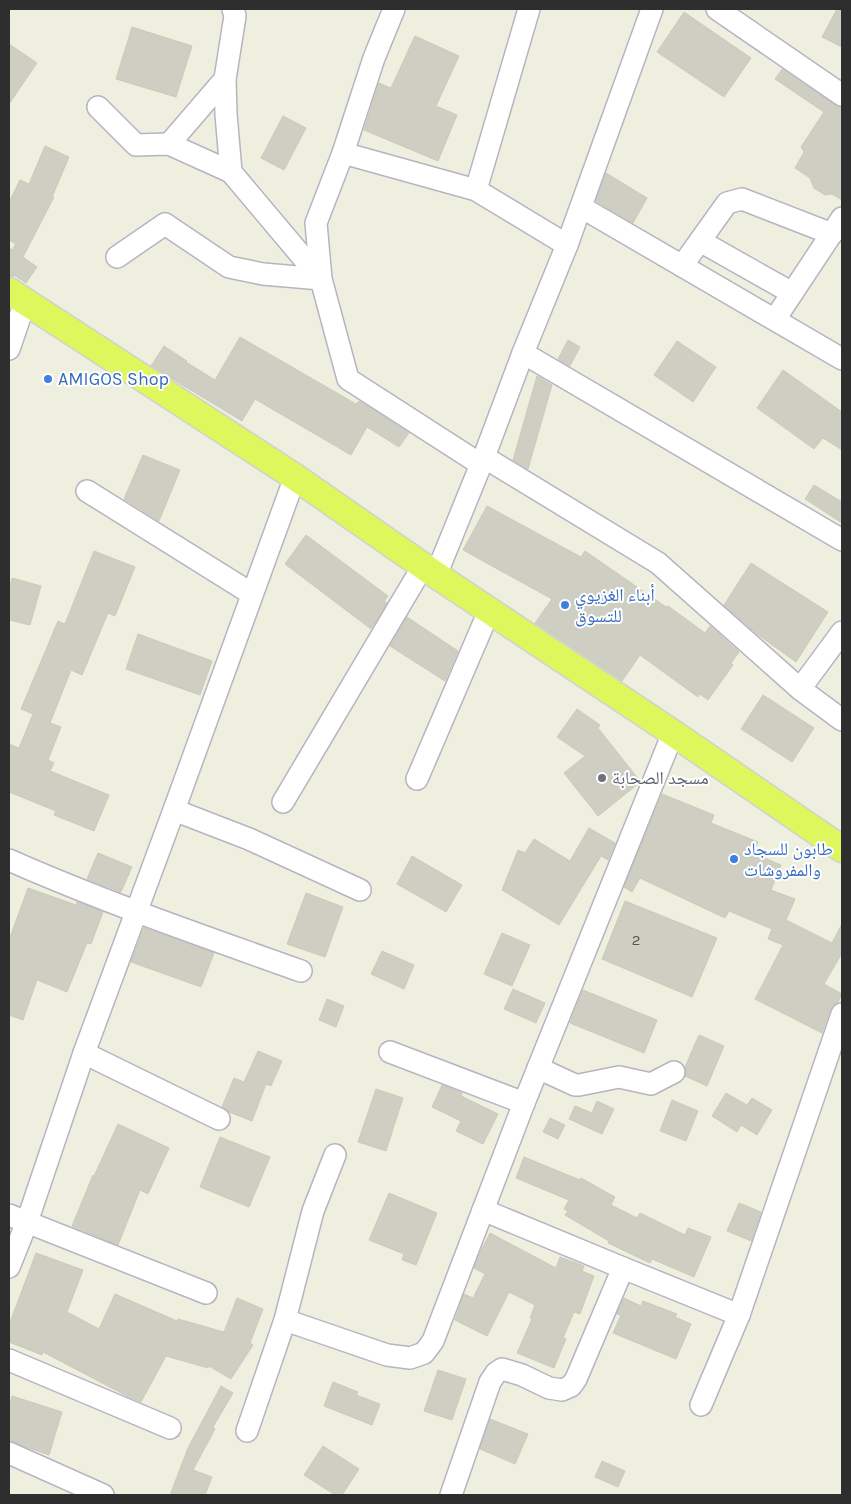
<svg xmlns="http://www.w3.org/2000/svg" width="851" height="1504" font-family="Karla,'Noto Naskh Arabic',sans-serif">
  <rect width="100%" height="100%" fill="#efefe0"/>
  <g fill="#cecec2" stroke="#cbcbb9">
    <polygon points="837,9 842,9 842,47 822,37"/>
    <polygon points="684,12 751,58 724,97 657,52"/>
    <polygon points="132,27 192,46 176,97 116,79"/>
    <polygon points="415,36 459,56 436,106 457,115 438,161 364,130 379,83 391,88"/>
    <polygon points="9,44 37,63 9,104"/>
    <polygon points="782,69 835,105 842,107 842,200 832,194 825,195 814,188 810,178 795,168 804,152 801,147 824,112 775,79"/>
    <polygon points="283,116 306,128 284,170 261,158"/>
    <polygon points="45,146 69,157 52,197 54,197 23,257 37,267 26,283 14,275 13,277 9,276 9,248 12,250 16,244 9,240 9,202 20,180 29,184"/>
    <polygon points="606,173 647,198 633,223 596,201"/>
    <polygon points="240,337 356,404 359,401 409,433 399,447 367,427 351,455 255,399 242,421 151,366 164,346 187,361 186,362 215,380"/>
    <polygon points="568,340 580,347 570,366 558,359"/>
    <polygon points="677,341 716,367 693,402 654,375"/>
    <polygon points="783,370 842,412 842,450 823,438 814,449 757,408"/>
    <polygon points="537,376 552,385 528,469 513,460"/>
    <polygon points="143,455 180,470 159,521 124,499"/>
    <polygon points="814,485 842,502 842,523 805,499"/>
    <polygon points="487,506 581,557 585,551 666,607 668,606 705,633 710,626 739,652 731,663 733,665 708,700 700,694 698,697 640,655 622,681 535,623 552,599 463,550"/>
    <polygon points="306,535 388,596 384,601 387,603 371,629 285,564"/>
    <polygon points="94,551 135,567 115,616 108,613 82,675 71,670 50,723 61,727 48,760 54,763 50,771 109,795 94,831 54,815 56,811 9,792 9,744 19,748 33,714 21,709 58,621 65,624"/>
    <polygon points="751,563 828,612 796,662 757,634 724,605"/>
    <polygon points="12,578 41,586 30,625 9,620 9,592"/>
    <polygon points="407,617 458,651 445,681 390,646"/>
    <polygon points="138,634 212,661 200,695 126,669"/>
    <polygon points="763,695 814,728 792,762 741,729"/>
    <polygon points="577,709 600,725 598,728 640,781 639,783 598,816 564,773 585,756 557,737"/>
    <polygon points="662,794 714,815 711,823 758,842 753,853 781,865 771,890 795,899 786,920 832,943 842,924 842,953 824,984 842,994 838,1002 833,1005 830,1010 822,1033 755,999 783,945 768,939 772,929 729,911 725,918 640,878 632,892 624,887"/>
    <polygon points="589,828 615,843 608,860 601,856 559,925 502,890 518,850 525,853 534,839 570,861"/>
    <polygon points="98,853 132,867 121,892 87,879"/>
    <polygon points="412,856 462,885 446,912 397,884"/>
    <polygon points="28,888 76,905 77,902 103,912 91,944 87,943 67,992 37,980 23,1020 9,1015 9,940"/>
    <polygon points="306,893 343,907 325,957 287,944"/>
    <polygon points="625,901 717,938 692,997 602,959"/>
    <polygon points="144,928 214,953 201,987 131,962"/>
    <polygon points="502,933 530,945 512,986 484,974"/>
    <polygon points="382,951 414,965 404,989 371,974"/>
    <polygon points="513,989 545,1003 536,1023 504,1009"/>
    <polygon points="583,990 657,1020 644,1053 570,1023"/>
    <polygon points="327,999 344,1006 336,1027 319,1020"/>
    <polygon points="699,1035 724,1046 707,1086 685,1076 686,1072 685,1067"/>
    <polygon points="258,1051 282,1061 271,1086 266,1084 252,1121 229,1112 222,1107 234,1078 244,1082"/>
    <polygon points="442,1085 462,1093 461,1096 498,1114 483,1144 456,1131 461,1121 432,1107"/>
    <polygon points="376,1089 403,1098 386,1151 358,1142"/>
    <polygon points="726,1093 747,1105 752,1098 772,1110 757,1135 741,1125 737,1132 712,1116"/>
    <polygon points="672,1100 698,1111 686,1141 660,1131"/>
    <polygon points="597,1101 614,1109 602,1134 569,1119 575,1106 592,1113"/>
    <polygon points="550,1118 565,1125 558,1139 543,1132"/>
    <polygon points="118,1124 169,1148 148,1194 140,1190 118,1245 72,1226 93,1175 94,1176"/>
    <polygon points="220,1137 270,1157 249,1207 200,1187"/>
    <polygon points="524,1157 580,1180 581,1178 615,1197 611,1205 637,1218 640,1213 685,1235 688,1228 711,1237 694,1277 652,1259 650,1263 608,1243 609,1241 565,1215 568,1211 564,1209 569,1200 516,1178"/>
    <polygon points="389,1193 437,1213 416,1265 402,1260 404,1254 369,1240"/>
    <polygon points="739,1203 761,1212 751,1241 727,1231"/>
    <polygon points="490,1233 556,1268 560,1257 584,1266 582,1271 594,1276 580,1314 574,1312 563,1338 566,1339 554,1368 517,1353 532,1319 530,1318 535,1305 509,1292 487,1336 455,1320 464,1294 473,1298 485,1274 474,1268 480,1253"/>
    <polygon points="36,1253 83,1270 67,1312 99,1329 115,1294 177,1321 178,1319 224,1332 237,1298 263,1309 250,1343 253,1345 231,1379 209,1366 208,1368 166,1356 141,1402 127,1396 43,1352 42,1355 9,1342 9,1325"/>
    <polygon points="624,1298 641,1306 643,1301 677,1314 675,1317 691,1324 676,1359 613,1333 621,1315 617,1314"/>
    <polygon points="438,1370 466,1379 452,1420 424,1411"/>
    <polygon points="333,1382 358,1392 356,1395 380,1404 372,1425 324,1406"/>
    <polygon points="221,1386 233,1393 213,1427 215,1429 193,1470 212,1477 205,1495 170,1495 188,1448"/>
    <polygon points="12,1396 62,1412 49,1455 9,1441 9,1408"/>
    <polygon points="490,1419 528,1434 515,1464 480,1449"/>
    <polygon points="323,1446 359,1469 342,1495 335,1495 304,1475"/>
    <polygon points="602,1461 625,1471 618,1487 595,1477"/>
  </g>
  <g fill="none" stroke-linecap="round" stroke-linejoin="round">
    <defs>
      <g id="minor">
        <polyline points="394,9 374,58 343,153 316,223 321,279 348,379 480,464"/>
        <polyline points="717,9 842,95"/>
        <polyline points="98,107 136,145 169,144 231,172"/>
        <polyline points="169,144 225,79"/>
        <polyline points="343,153 476,190 567,245"/>
        <polyline points="476,190 529,9"/>
        <polyline points="581,207 842,359"/>
        <polyline points="700,241 792,293"/>
        <polyline points="117,257 165,224 229,267 263,274 321,279 231,172 226,114 225,79 235,16 233,9"/>
        <polyline points="682,266 727,203 742,199 832,234"/>
        <polyline points="775,319 842,218"/>
        <polyline points="9,349 25,302"/>
        <polyline points="523,353 842,540"/>
        <polyline points="484,457 658,563 800,689 842,720"/>
        <polyline points="87,491 252,594"/>
        <polyline points="436,575 484,457 523,353 567,245 652,9"/>
        <polyline points="800,689 842,632"/>
        <polyline points="417,779 489,611"/>
        <polyline points="283,802 423,566"/>
        <polyline points="174,810 249,839 360,890"/>
        <path d="M9,860C104,902 203,936 301,971"/>
        <polyline points="390,1052 524,1103"/>
        <polyline points="84,1053 219,1119"/>
        <polyline points="538,1068 575,1085 579,1085 619,1077 651,1084 674,1072"/>
        <polyline points="483,1210 623,1268 739,1315"/>
        <polyline points="9,1215 206,1293"/>
        <polyline points="9,1267 27,1222 84,1053 174,810 295,477"/>
        <polyline points="285,1320 313,1211 335,1155"/>
        <polyline points="9,1360 170,1428"/>
        <polyline points="701,1405 739,1315 842,1014"/>
        <polyline points="247,1431 285,1320 387,1355 410,1358 424,1353 433,1341 524,1103 673,733"/>
        <polyline points="9,1453 103,1495"/>
        <polyline points="451,1495 490,1382 496,1373 502,1369 522,1375 549,1388 562,1390 571,1386 576,1379 623,1268"/>
      </g>
      <polyline id="major" points="9,291 295,477 436,575 673,733 842,849"/>
    </defs>
    <use href="#minor" stroke="#b7b4c1" stroke-width="24"/>
    <use href="#major" stroke="#d1d1d1" stroke-width="29"/>
    <use href="#minor" stroke="#fff" stroke-width="21"/>
    <use href="#major" stroke="#def75d" stroke-width="26"/>
  </g>
  <g fill="#3f7fe0" stroke="#fff" stroke-width="2">
    <circle cx="48" cy="379" r="5"/>
    <circle cx="565" cy="605" r="5"/>
    <circle cx="734" cy="859" r="5"/>
  </g>
  <circle fill="#6b7280" stroke="#fff" stroke-width="2" cx="602" cy="778" r="5"/>
  <g text-anchor="middle" stroke-width="4" stroke-linejoin="round" paint-order="stroke">
    <g font-size="15" fill="#565653">
      <text x="636" y="945">2</text>
    </g>
    <g font-size="18" fill="#366cbe" stroke="#fff" text-anchor="start">
      <text x="58" y="385">AMIGOS Shop</text>
      <text x="575" y="601">أبناء الغزيوي<tspan x="575" dy="21">للتسوق</tspan></text>
      <text x="744" y="855">طابون للسجاد<tspan x="744" dy="21">والمفروشات</tspan></text>
    </g>
    <g font-size="18" fill="#5b616d" stroke="#fff" text-anchor="start">
      <text x="612" y="784">مسجد الصحابة</text>
    </g>
  </g>
  <rect width="851" height="1504" fill="none" stroke="#2e2e2e" stroke-width="20"/>
</svg>
